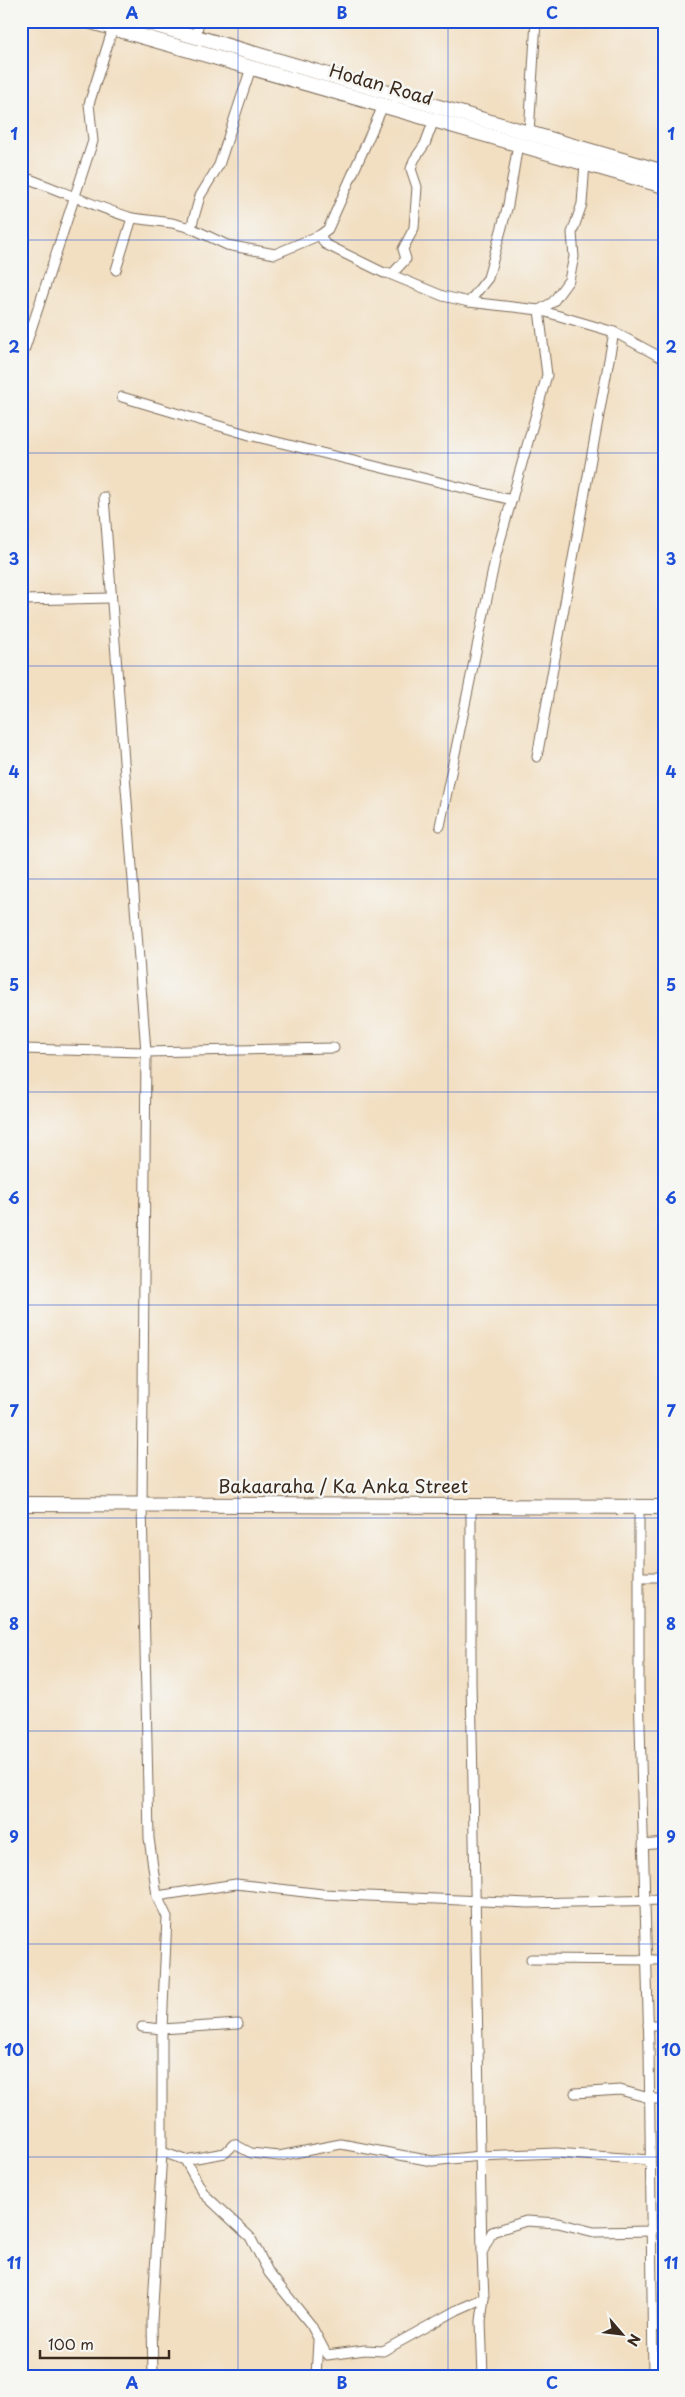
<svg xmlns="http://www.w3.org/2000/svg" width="685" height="2397" font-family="'Playpen Sans',sans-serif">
  <rect width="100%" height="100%" fill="#f6f6f2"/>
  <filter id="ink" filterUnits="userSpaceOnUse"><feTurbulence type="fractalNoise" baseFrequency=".02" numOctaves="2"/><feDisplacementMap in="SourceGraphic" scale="10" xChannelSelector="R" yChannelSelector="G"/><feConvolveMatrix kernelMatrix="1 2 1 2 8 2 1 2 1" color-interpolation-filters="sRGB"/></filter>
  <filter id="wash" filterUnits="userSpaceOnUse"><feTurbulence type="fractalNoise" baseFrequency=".0096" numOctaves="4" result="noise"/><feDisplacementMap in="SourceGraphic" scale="20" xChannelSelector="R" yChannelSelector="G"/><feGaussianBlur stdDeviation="1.12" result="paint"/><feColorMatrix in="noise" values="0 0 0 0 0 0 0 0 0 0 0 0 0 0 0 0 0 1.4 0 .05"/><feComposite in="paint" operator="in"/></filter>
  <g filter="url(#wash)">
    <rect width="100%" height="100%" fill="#f2dfc2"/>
  </g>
  <g filter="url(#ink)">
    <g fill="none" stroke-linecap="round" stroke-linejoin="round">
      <defs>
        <g id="street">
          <polyline points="196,37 199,21"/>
          <polyline points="529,133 536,21"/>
          <path d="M21,176C59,190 94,206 132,218L116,270"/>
          <polyline points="132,218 172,223 191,228 200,196 219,165 251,68"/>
          <polyline points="191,228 227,245 275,254 320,235 328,229 383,106"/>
          <polyline points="320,235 325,244 384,273 393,273 406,259 403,249 414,228 417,187 411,169 414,160 425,144 434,120"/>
          <polyline points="387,273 443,296 469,302 488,278 508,205 518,144"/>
          <polyline points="469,302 539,310 553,302 569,280 574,257 572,233 582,204 585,163"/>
          <polyline points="21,360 93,141 89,104 113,28"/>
          <polyline points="122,397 253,436 512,500"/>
          <polyline points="104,497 146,1052 142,1504 149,1838 157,1896 167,1917 162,2029 162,2152 152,2322 153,2376"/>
          <polyline points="21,600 111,598"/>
          <polyline points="537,757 614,332"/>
          <polyline points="440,826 496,555 547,375 539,310 614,332 664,359"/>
          <polyline points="21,1049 146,1052 334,1048"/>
          <polyline points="471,1506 471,1681 482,2253"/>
          <polyline points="639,1507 639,1689 649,2047 653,2376"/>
          <polyline points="639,1577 664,1577"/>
          <polyline points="643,1845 664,1843"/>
          <polyline points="157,1896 236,1884 322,1894 528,1903 664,1900"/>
          <polyline points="531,1959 664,1960"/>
          <polyline points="648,2025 664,2025"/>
          <polyline points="142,2027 162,2029 238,2024"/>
          <polyline points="575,2093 620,2090 649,2098 664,2100"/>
          <polyline points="162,2152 185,2160 204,2194 250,2237 269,2273 311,2325 327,2355 365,2350 383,2351 457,2310 484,2298"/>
          <polyline points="185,2160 225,2153 234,2144 251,2153 279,2156 341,2144 432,2161 480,2156 556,2153 650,2160"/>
          <polyline points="316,2376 318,2341"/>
          <polyline points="483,2376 481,2321 484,2298 482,2253 492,2232 526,2221 558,2223 594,2232 651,2231"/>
        </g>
        <g id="secondary">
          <polyline points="88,21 664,186"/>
          <polyline points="141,21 664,172"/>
          <polyline points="21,1504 664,1507"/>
        </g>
      </defs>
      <use href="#street" stroke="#7b6957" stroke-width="11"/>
      <use href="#secondary" stroke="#7b6957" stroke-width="16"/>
      <use href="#street" stroke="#fff" stroke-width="9"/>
      <use href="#secondary" stroke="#fff" stroke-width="14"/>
    </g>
  </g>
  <path fill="none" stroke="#1d4ed8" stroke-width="1" stroke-opacity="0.55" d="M238,21V2376M448,21V2376M21,240H664M21,453H664M21,666H664M21,879H664M21,1092H664M21,1305H664M21,1518H664M21,1731H664M21,1944H664M21,2157H664"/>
  <g text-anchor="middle" stroke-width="5" stroke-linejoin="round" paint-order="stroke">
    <g font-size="18" fill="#3b2a1e" stroke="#f6f6f2">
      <text transform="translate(381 85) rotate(16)" y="6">Hodan Road</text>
      <text x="343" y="1493">Bakaaraha / Ka Anka Street</text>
    </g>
  </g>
  <rect width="685" height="2397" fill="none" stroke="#f6f6f2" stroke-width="55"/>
  <g transform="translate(622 2334) rotate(118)" stroke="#f6f6f2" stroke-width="4" paint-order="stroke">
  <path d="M0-4L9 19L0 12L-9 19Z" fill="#3b2a1e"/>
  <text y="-8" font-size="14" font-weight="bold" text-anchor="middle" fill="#3b2a1e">N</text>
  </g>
  <path d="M40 2350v8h129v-8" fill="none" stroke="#3b2a1e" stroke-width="2.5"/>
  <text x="48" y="2350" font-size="15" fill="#3b2a1e" stroke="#f6f6f2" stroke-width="4" paint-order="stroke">100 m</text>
  <rect x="28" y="28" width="630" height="2342" fill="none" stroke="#1d4ed8" stroke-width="2"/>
  <g font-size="16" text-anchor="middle" font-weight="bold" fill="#1d4ed8">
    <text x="132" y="19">A</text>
    <text x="342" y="19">B</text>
    <text x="552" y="19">C</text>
    <text x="14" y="140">1</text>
    <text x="671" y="140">1</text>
    <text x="14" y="353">2</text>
    <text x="671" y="353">2</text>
    <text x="14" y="565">3</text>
    <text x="671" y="565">3</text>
    <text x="14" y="778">4</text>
    <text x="671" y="778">4</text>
    <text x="14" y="991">5</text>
    <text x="671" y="991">5</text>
    <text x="14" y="1204">6</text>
    <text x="671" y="1204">6</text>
    <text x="14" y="1417">7</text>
    <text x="671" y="1417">7</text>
    <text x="14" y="1630">8</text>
    <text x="671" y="1630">8</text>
    <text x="14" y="1843">9</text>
    <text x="671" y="1843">9</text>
    <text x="14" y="2056">10</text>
    <text x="671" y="2056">10</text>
    <text x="14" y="2269">11</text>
    <text x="671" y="2269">11</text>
    <text x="132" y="2389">A</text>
    <text x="342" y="2389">B</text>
    <text x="552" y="2389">C</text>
  </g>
</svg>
